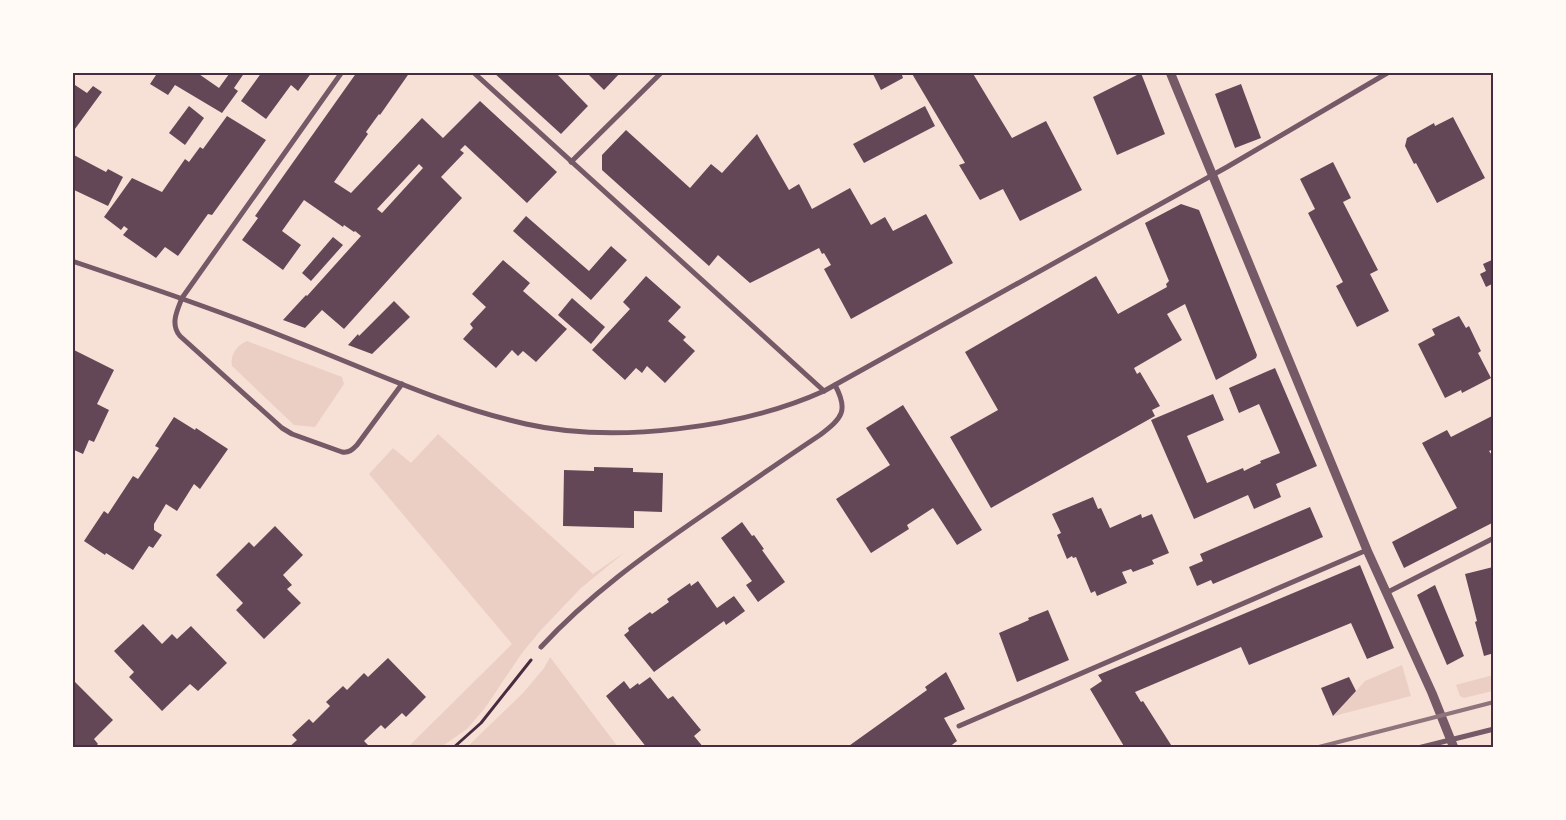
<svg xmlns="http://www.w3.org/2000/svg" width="1566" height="820" font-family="Arial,sans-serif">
  <rect width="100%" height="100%" fill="#f7e1d7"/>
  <g fill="#ebcfc5">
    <path d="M247,341L342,377L344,384L315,427L294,425L232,366C230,355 236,346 247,341Z"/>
    <polygon points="438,434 593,574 625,552 581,588 541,630 522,653 485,708 467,729 441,747 408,747 512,644 369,474 393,448 411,463"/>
    <polygon points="550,657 618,747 467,747 523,693 544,668"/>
    <polygon points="1402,665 1411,696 1334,716 1365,681"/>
    <polygon points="1493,675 1493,691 1464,698 1460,696 1456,685"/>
  </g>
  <g fill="#644757" fill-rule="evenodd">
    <polygon points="158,72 196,72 219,88 229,74 227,72 245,72 234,88 238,91 222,113 175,85 168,95 150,84"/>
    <polygon points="262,72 312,72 298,91 291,85 266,119 241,101"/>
    <path d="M357,72H410L380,115L379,114L366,132L368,134L334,182L351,193L422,118L443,138L480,101L557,172L527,203L465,145L460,150L464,153L441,177L462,198L344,329L322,310L305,328L283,320L306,295L307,296L361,236L355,231L354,232L344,225L343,227L304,200L282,231L301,245L283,270L242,240L258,218L255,216ZM419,164L423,168L382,213L377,209Z"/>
    <polygon points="493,72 555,72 588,106 561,134"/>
    <polygon points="586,72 621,72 604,90"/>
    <polygon points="872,72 901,72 903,78 881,90"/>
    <polygon points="911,72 972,72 1012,138 1046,121 1082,190 1020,221 1003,189 980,200 959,165 965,163"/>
    <polygon points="1141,73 1165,134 1117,155 1093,97"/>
    <polygon points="72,83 87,93 93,86 102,92 72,133"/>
    <polygon points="1241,84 1261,138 1235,148 1215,94"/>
    <polygon points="189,106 204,118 185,145 169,133"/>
    <polygon points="925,106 935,126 864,163 853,144"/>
    <polygon points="227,116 266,140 212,215 208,214 178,256 165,247 156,258 123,235 128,229 124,226 121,230 104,217 132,178 162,192 185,159 189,162 200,147 203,149"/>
    <polygon points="1453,117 1485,178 1437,203 1416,163 1414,164 1405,146 1407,138 1434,123 1435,126"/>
    <polygon points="626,130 690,188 711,164 722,173 757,134 789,190 799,184 812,209 850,188 871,225 885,217 893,231 926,214 953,263 851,319 824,269 831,265 824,253 822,254 819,248 750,283 718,255 709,266 602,170 602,155"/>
    <polygon points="72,154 106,172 108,169 123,177 108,206 72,189"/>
    <polygon points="1333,162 1351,198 1343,202 1378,270 1370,274 1389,311 1357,327 1336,286 1343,282 1308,213 1315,209 1300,179"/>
    <polygon points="1181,204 1199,210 1257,355 1256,358 1216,380 1185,304 1167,314 1182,340 1134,368 1137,374 1140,372 1160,406 1152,410 1155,416 991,508 950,437 998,410 965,352 1096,276 1118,314 1167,287 1166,284 1169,281 1145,223"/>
    <polygon points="526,216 589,271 611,246 627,260 591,300 513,231"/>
    <polygon points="333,237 343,245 311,281 302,273"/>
    <polygon points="1494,259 1494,283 1486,287 1480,274 1486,271 1483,264"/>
    <polygon points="503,260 530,283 523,291 567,329 536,362 523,351 518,356 512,350 496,368 463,339 473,328 470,324 486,307 472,294"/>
    <polygon points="646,276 681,307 668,321 686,337 683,340 695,351 665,383 647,366 642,373 636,368 625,380 592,350 630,309 623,302"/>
    <polygon points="572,298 605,327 591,344 558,315"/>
    <polygon points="394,301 410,317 372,354 348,345 358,334 359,336"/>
    <polygon points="1459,316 1466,328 1469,326 1481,351 1478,353 1491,378 1462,393 1461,390 1445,398 1418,344 1435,335 1432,329"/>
    <polygon points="72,349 114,370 97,404 109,410 94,442 89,440 83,454 72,449"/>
    <polygon points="1275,368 1317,466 1276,484 1281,497 1254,509 1248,495 1194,519 1151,420 1213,394 1224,420 1187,436 1207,483 1243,468 1244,471 1252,467 1261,463 1260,461 1280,453 1259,404 1239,413 1229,388"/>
    <polygon points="903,405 982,530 957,545 933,508 907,525 909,529 871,553 836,499 890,465 866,428"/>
    <polygon points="1494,415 1494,449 1489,451 1494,458 1494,522 1404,568 1392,542 1457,508 1422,443 1447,430 1451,437"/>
    <polygon points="174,417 195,430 196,428 228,449 200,489 194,484 177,511 166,504 154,524 154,530 162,535 153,548 149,546 133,570 106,553 105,555 84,541 104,511 108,514 133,476 138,479 159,448 155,446"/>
    <polygon points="594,467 633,468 633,472 663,473 662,512 634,511 634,528 563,526 564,470 594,471"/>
    <polygon points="1093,497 1098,509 1101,508 1110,528 1141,514 1142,518 1152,514 1169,553 1152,560 1154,564 1133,572 1131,569 1122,572 1127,583 1097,596 1095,591 1091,593 1076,557 1073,558 1072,556 1067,559 1057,535 1061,533 1052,514"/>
    <polygon points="1310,507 1323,537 1213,584 1211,580 1197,586 1189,567 1203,561 1200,554"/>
    <polygon points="742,522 752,536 754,535 764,549 762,550 785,582 758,602 746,585 752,581 721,538"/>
    <polygon points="275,526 303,555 283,575 292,585 287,589 301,603 264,639 236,610 243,603 216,575 249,542 254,547"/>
    <polygon points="1360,565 1394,648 1367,659 1351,623 1249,665 1241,647 1135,692 1141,702 1143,701 1173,748 1125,748 1090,689 1102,681 1098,675"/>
    <polygon points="1493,567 1494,653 1484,656 1475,622 1477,621 1465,574"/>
    <polygon points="698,581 717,608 734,596 745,611 726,625 724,621 654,672 624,635 629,631 628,628 650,612 652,614 669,602 667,599 690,583 691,586"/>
    <polygon points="1435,585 1464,656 1447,665 1417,595"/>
    <polygon points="1048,610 1069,660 1017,682 999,633 1029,620 1028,618"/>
    <polygon points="143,624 162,644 172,634 177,639 191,626 227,663 198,691 190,684 162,711 129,677 134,672 114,651"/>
    <polygon points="388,658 426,697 406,717 402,713 385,729 381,725 364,741 369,746 367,748 288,748 297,740 292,735 309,719 313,723 330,706 326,702 343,686 347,690 364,673 368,677"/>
    <polygon points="946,672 965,709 944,718 957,741 948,748 846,748 927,690 925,687"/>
    <polygon points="650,677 668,699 673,696 701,730 694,736 704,748 647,748 606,696 624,681 630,689 638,683 639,685"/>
    <polygon points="1349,677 1356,691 1333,716 1321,688"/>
    <polygon points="72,679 113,720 94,739 98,744 94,748 72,748"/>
  </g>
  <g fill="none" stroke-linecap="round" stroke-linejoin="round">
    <polyline stroke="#4a2c40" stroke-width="3" points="453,748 481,723 531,660"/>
    <g stroke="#755966" stroke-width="5">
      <path d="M342,72L182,298C177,311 170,324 180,336L282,428L292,434L342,452C349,453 352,450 357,445L402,384"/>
      <polyline points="473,72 824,391"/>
      <polyline points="571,162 662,72"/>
      <path d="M72,261C146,286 220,311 292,340C369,370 445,406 526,424C615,444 742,428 824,391L1227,167L1389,72"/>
      <polyline points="1386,593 1494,538"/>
      <path d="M541,647C589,595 645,555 703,515C742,488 781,461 820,435C842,418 849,411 835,385"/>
      <polyline points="959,726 1367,550"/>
      <polyline points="1418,748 1494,729"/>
    </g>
    <polyline stroke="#755966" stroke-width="9" points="1170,72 1367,550 1432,693 1454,748"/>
    <polyline stroke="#8f747c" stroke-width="4" points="1315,748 1494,702"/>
  </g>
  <rect width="1566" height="820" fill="none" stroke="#fffaf5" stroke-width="148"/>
  <rect x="74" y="74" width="1418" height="672" fill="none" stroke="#4a2c40" stroke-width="2"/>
</svg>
